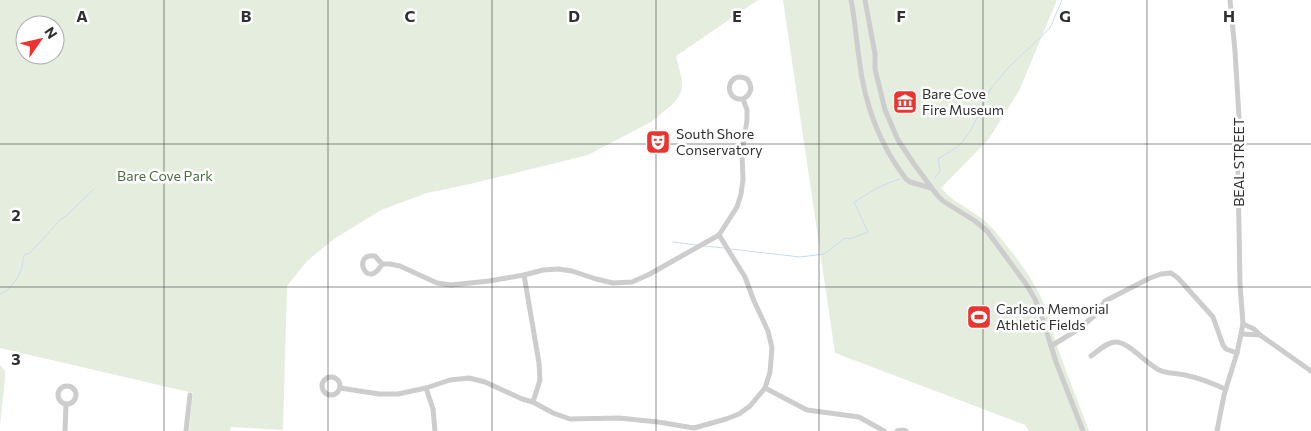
<svg xmlns="http://www.w3.org/2000/svg" width="1311" height="431" font-family="Commissioner,sans-serif">
  <rect width="100%" height="100%" fill="#fff"/>
  <g fill="#e5edde" fill-rule="evenodd">
    <path d="M0,0H758L676,56L682,80V88L680,94L677,99L673,104L651,122L588,155L470,184L427,193L381,210L334,239L307,261L287,286L283,430L231,427L230,431H189L193,393L0,348ZM25,25H55V55H25Z"/>
    <path d="M783,0H1057L1019,91L988,140L941,188C955,205 979,212 994,230C1010,249 1029,273 1040,295C1049,312 1052,331 1058,349C1068,377 1079,404 1089,431H1029L1025,425L835,353Z"/>
    <polygon points="0,365 5,371 5,380 0,425"/>
  </g>
  <g fill="none" stroke-linecap="round" stroke-linejoin="round">
    <g stroke="#cadcee" stroke-width="1">
      <polyline points="935,178 940,171 938,159 960,145 971,130 992,87 1009,67 1050,28 1062,0"/>
      <polyline points="673,242 697,245"/>
      <polyline points="704,246 725,248"/>
      <polyline points="731,249 800,257 824,254 845,238 850,239 868,232 854,202 879,187 899,179"/>
      <path d="M0,294C9,292 20,276 22,267C23,263 23,259 24,255L30,253L61,219L66,216L94,189"/>
    </g>
    <g stroke="#cdcdcd" stroke-width="5">
      <path d="M851,0C855,19 856,38 859,58C864,102 879,144 906,179L910,182L931,188"/>
      <polyline points="865,0 875,54 875,69 879,85 885,110 898,140 914,164 937,195 943,201 975,221 987,231 1026,284 1035,299 1042,317 1056,362 1083,431"/>
      <path d="M382,264L375,256C351,252 367,292 382,264H390L400,266L437,283L451,285L489,281L524,275L543,270L558,269L572,271L596,279L613,283L632,282L648,275L719,235L737,207L741,194L743,180L742,153L747,120V110L743,99C722,101 727,69 747,79C753,86 752,94 743,99"/>
      <polyline points="524,275 539,363 540,380 533,402"/>
      <polyline points="1243,324 1254,329 1260,335 1311,371"/>
      <polyline points="1242,334 1260,335"/>
      <polyline points="1051,346 1079,329 1095,315 1105,301 1150,278 1161,274 1171,273 1178,278 1213,317 1223,345 1226,349 1237,353"/>
      <path d="M1091,356C1098,351 1108,341 1117,342C1131,344 1145,363 1159,370C1167,374 1176,373 1185,375C1199,378 1212,383 1225,389"/>
      <circle cx="331" cy="386" r="9"/>
      <circle cx="67" cy="395" r="9"/>
      <polyline points="340,388 379,394 398,394 426,388 450,380 469,378 485,382 522,399 533,402 553,413 570,419 619,418 658,422 694,428 726,419 739,414 750,406 765,388 770,372 772,348 768,331 754,301 745,277 719,235"/>
      <polyline points="426,388 433,409 435,431"/>
      <polyline points="765,388 807,410 859,417 884,431"/>
      <polyline points="65,431 66,404"/>
      <polyline points="186,431 190,395"/>
      <polyline points="897,431 902,430 906,431"/>
      <polyline points="1217,431 1224,395 1237,353 1243,324 1240,284 1238,171 1239,117 1235,51 1230,0"/>
    </g>
  </g>
  <path fill="none" stroke="#303030" stroke-width="1" stroke-opacity="0.55" d="M164,0V431M328,0V431M492,0V431M656,0V431M819,0V431M983,0V431M1147,0V431M0,144H1311M0,287H1311"/>
  <defs>
    <symbol id="museum-square" viewBox="-11 -11 22 22"><rect x="-9" y="-9" width="18" height="18" rx="4" fill="#eb342f" stroke="#fff"/><path d="M0-6L6-3V-2H-6V-3ZM-5-1h2V3h-2ZM-1-1h2V3h-2ZM3-1h2V3H3ZM-6 4H6V6H-6Z" fill="#fff"/></symbol>
    <symbol id="theatre-square" viewBox="-11 -11 22 22"><rect x="-9" y="-9" width="18" height="18" rx="4" fill="#eb342f" stroke="#fff"/><path d="M-5-5.5Q0-4 5-5.5V0Q5 5 0 6Q-5 5-5 0ZM-3.3-2.5H-1v1.5H-3.3ZM1-2.5H3.3v1.5H1ZM-2.8 1Q0 5.5 2.8 1Z" fill="#fff"/></symbol>
    <symbol id="stadium-square" viewBox="-11 -11 22 22"><rect x="-9" y="-9" width="18" height="18" rx="4" fill="#eb342f" stroke="#fff"/><path d="M0-5a6.5 5 0 1 0 0 10a6.5 5 0 1 0 0-10ZM-3.5-1.8h7v3.6h-7Z" fill="#fff"/></symbol>
  </defs>
  <g fill-rule="evenodd">
    <use href="#museum-square" x="891" y="88" width="28" height="28"/>
    <use href="#theatre-square" x="644" y="128" width="28" height="28"/>
    <use href="#stadium-square" x="965" y="303" width="28" height="28"/>
  </g>
  <g text-anchor="middle" stroke-width="5" stroke-linejoin="round" paint-order="stroke">
    <g font-size="14" fill="#303030" stroke="#fff" text-anchor="start">
      <text x="922" y="99">Bare Cove<tspan x="922" dy="16">Fire Museum</tspan></text>
      <text x="676" y="139">South Shore<tspan x="676" dy="16">Conservatory</tspan></text>
      <text x="996" y="314">Carlson Memorial<tspan x="996" dy="16">Athletic Fields</tspan></text>
    </g>
    <g font-size="14" fill="#303030" stroke="#fff">
      <text transform="translate(1239 162) rotate(-90)" y="5">BEAL STREET</text>
    </g>
    <g font-size="14" fill="#4e6e3c" stroke="#fff">
      <text x="165" y="181">Bare Cove Park</text>
    </g>
  </g>
  <g font-size="16" text-anchor="middle" font-weight="bold" fill="#303030" stroke="#fff" stroke-width="5" stroke-linejoin="round" paint-order="stroke">
    <text x="82" y="22">A</text>
    <text x="246" y="22">B</text>
    <text x="410" y="22">C</text>
    <text x="574" y="22">D</text>
    <text x="737" y="22">E</text>
    <text x="901" y="22">F</text>
    <text x="1065" y="22">G</text>
    <text x="1229" y="22">H</text>
    <text x="16" y="221">2</text>
    <text x="16" y="365">3</text>
  </g>
  <g transform="translate(40 40) rotate(56)"><circle r="24" fill="#ffffff" stroke="#acacac"/>
  <path d="M0-4L9 19L0 12L-9 19Z" fill="#eb342f"/>
  <text y="-8" font-size="14" font-weight="bold" text-anchor="middle" fill="#303030">N</text>
  </g>
</svg>
